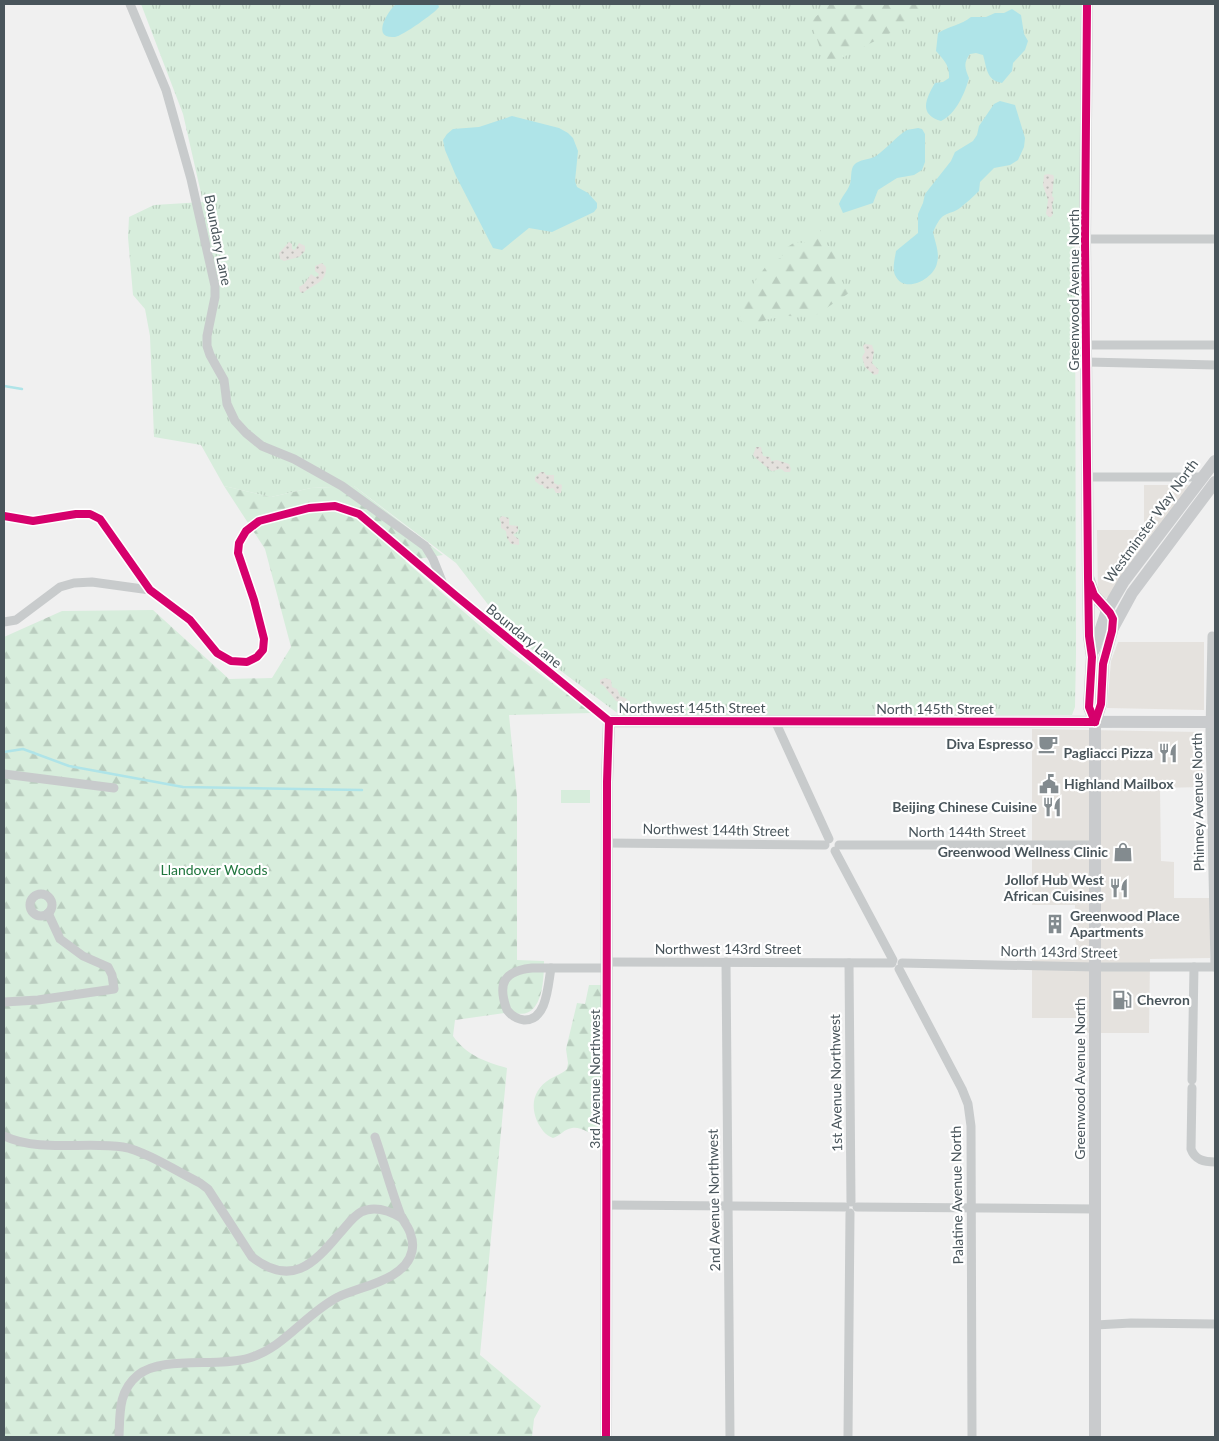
<svg xmlns="http://www.w3.org/2000/svg" width="1219" height="1441" font-family="Lato,sans-serif">
  <defs>
    <pattern id="grass-tufts" width="24" height="20" patternUnits="userSpaceOnUse" patternTransform="scale(1.25)"><rect width="24" height="20" fill="#d7eddc"/><path d="M3 7l-1-3M5 7V3M7 7l1-3M15 17l-1-3M17 17v-4M19 17l1-3" fill="none" stroke="#bacdbf"/></pattern>
    <pattern id="forest-firs" width="22" height="20" patternUnits="userSpaceOnUse" patternTransform="scale(1.25)"><rect width="22" height="20" fill="#d7eddc"/><path d="M5 1l3.5 6h-7zM16 11l3.5 6h-7z" fill="#bacdbf"/></pattern>
    <pattern id="sand-dots" width="8" height="8" patternUnits="userSpaceOnUse" patternTransform="scale(1.25)"><rect width="8" height="8" fill="#e4e1dd"/><path d="M2 2h.1M6 6h.1" fill="none" stroke="#bbb9b6" stroke-width="1.8" stroke-linecap="round"/></pattern>
  </defs>
  <rect width="100%" height="100%" fill="#f0f0f0"/>
  <g fill="#e5e2de">
    <polygon points="1144,485 1191,485 1109,596 1105,599 1098,596 1097,530 1144,530"/>
    <polygon points="1118,642 1204,642 1204,710 1107,708 1111,661"/>
    <polygon points="1032,729 1199,732 1203,735 1204,787 1160,788 1161,861 1174,862 1174,898 1210,898 1210,958 1150,959 1149,1033 1078,1033 1078,1018 1032,1018 1032,960 1076,959 1075,905 1032,905"/>
  </g>
  <polygon fill="url(#grass-tufts)" points="141,4 1081,4 1082,246 1075,246 1076,654 1075,707 1072,715 620,715 510,633 456,563 354,486 311,488 271,497 224,486 201,445 154,437 150,336 145,309 133,295 128,237 129,217 154,205 203,202 183,114"/>
  <g fill="url(#forest-firs)">
    <polygon points="830,4 924,4 912,22 826,66 811,21"/>
    <polygon points="819,226 824,244 835,249 837,273 849,293 813,317 788,316 769,319 753,325 739,320 749,290 758,277 769,262 781,258 786,248 795,242 804,243 812,229"/>
    <path d="M224,486L271,497L311,488L354,486L443,555L405,561L508,650L592,713L509,715L517,797V960L544,961C544,982 542,1023 512,1012L455,1020L453,1036C466,1055 486,1062 507,1068L480,1355L541,1406L534,1419L532,1437H4V637L62,611L153,610L229,679L272,678L291,647L265,549Z"/>
    <path d="M589,985H603L602,1132L600,1134C590,1136 582,1126 572,1128C564,1129 560,1136 553,1138C545,1135 541,1129 537,1121C530,1104 534,1089 550,1079C555,1076 562,1074 567,1069L568,1063L566,1049L577,1003L585,1004Z"/>
  </g>
  <g fill="url(#sand-dots)">
    <polygon points="1048,174 1053,175 1054,177 1052,196 1054,198 1052,206 1053,214 1051,217 1049,217 1046,214 1048,200 1043,185 1044,175"/>
    <polygon points="289,242 292,244 292,249 295,250 299,243 305,246 305,251 299,257 284,261 280,259 279,253"/>
    <path d="M322,263L326,267C327,283 313,284 303,293L300,292L299,287L304,284L311,274L315,277L318,276L319,274L315,271V266Z"/>
    <polygon points="865,344 872,345 874,351 872,363 879,370 878,374 874,375 865,367 862,357 865,352 863,346"/>
    <path d="M756,447H761L763,456L770,457L771,461L777,460L789,464L791,469L790,472H785L781,469C778,469 775,471 772,471C771,471 755,458 753,455Z"/>
    <polygon points="541,472 544,472 546,475 554,475 554,483 558,485 561,484 562,486 561,493 556,493 553,488 548,489 544,488 543,485 540,485 535,481 535,477"/>
    <polygon points="502,516 509,518 509,525 518,526 518,531 513,535 519,539 519,545 511,544 507,538 506,531 501,528 501,522 499,519"/>
    <path d="M605,678L611,680L612,687L617,689L620,696L627,699L625,704L616,701C612,695 608,692 604,686L600,684V680Z"/>
  </g>
  <rect fill="#d7eddc" x="561" y="790" width="29" height="13"/>
  <g fill="#afe4e8">
    <path d="M396,4H438L439,7C435,13 402,36 395,37C370,39 388,11 396,4Z"/>
    <path d="M1012,9L1021,15L1024,34L1028,41L1025,50L1013,63L1012,71L1002,83C986,80 987,68 983,55L976,53L970,54C963,63 965,68 969,78C965,93 956,114 941,121C918,114 926,99 935,83L943,82L949,78C950,66 944,60 936,51L938,33C949,26 961,25 971,17H986L995,13H1004Z"/>
    <path d="M1000,101L1015,105L1025,138L1024,147L1018,160L1010,165L994,168L980,182L979,191C973,197 966,203 960,208C955,212 950,212 945,215C939,218 936,226 933,232C935,242 940,253 937,263C934,279 904,295 895,275C892,268 895,258 896,251L918,233V214L923,203L925,194L951,161L955,152L973,141L977,135L979,126L994,104Z"/>
    <polygon points="512,116 559,128 568,133 573,138 578,151 575,181 577,187 588,193 597,203 597,208 594,212 552,232 529,228 502,250 493,248 456,176 445,150 443,140 447,134 453,129 479,127"/>
    <path d="M918,128L922,129L925,134V162L922,170L914,175L897,178L878,190L873,203L843,213L839,204C842,196 847,192 850,184C852,178 850,170 854,165C859,159 870,160 876,156C885,150 898,135 907,130C910,129 915,129 918,128Z"/>
  </g>
  <g fill="none" stroke-linecap="round" stroke-linejoin="round">
    <g stroke="#afe4e8" stroke-width="2.5">
      <polyline points="4,386 22,389"/>
      <polyline points="4,752 23,749 69,766 183,787 362,790"/>
    </g>
    <g stroke="#c8cbcc" stroke-width="9">
      <polyline points="130,4 166,90 191,179 215,286 215,297 207,336 207,346 210,355 224,380 227,404 235,421 246,433 262,446 294,459 342,486 425,546 433,559 443,584"/>
      <polyline points="1085,239 1215,239"/>
      <polyline points="1087,345 1215,345"/>
      <polyline points="1087,362 1215,365"/>
      <polyline points="1087,477 1202,477"/>
      <polyline points="4,516 33,521 76,514 90,514 100,519 150,590 190,620 217,653 231,661 247,662 257,657 263,650 264,639 254,600 238,553 239,543 246,531 259,521 309,508 335,506 359,514 455,595 609,721"/>
      <polyline points="4,622 16,620 60,587 74,583 92,582 150,590"/>
      <polyline points="1212,636 1210,731 1215,967"/>
      <polyline points="775,721 829,839"/>
      <polyline points="4,774 114,788"/>
      <polyline points="607,843 825,845"/>
      <polyline points="839,845 1094,845"/>
      <polyline points="835,851 893,960"/>
      <circle cx="41" cy="905" r="11"/>
      <polyline points="608,962 892,963"/>
      <polyline points="726,962 730,1437"/>
      <polyline points="849,963 851,1202"/>
      <polyline points="902,963 1095,967 1215,967"/>
      <path d="M532,968H551C548,985 547,1021 524,1020C516,1019 511,1015 507,1010C497,983 504,971 532,968Z"/>
      <polyline points="551,968 608,968"/>
      <polyline points="899,969 962,1089 968,1104 971,1126 972,1437"/>
      <polyline points="4,1002 38,1000 114,989 112,975 108,967 83,956 60,939 48,913"/>
      <polyline points="1192,1080 1194,967"/>
      <path d="M1192,1088L1191,1149C1195,1160 1204,1162 1215,1162"/>
      <path d="M4,1136C41,1153 84,1141 123,1147C143,1150 180,1173 200,1183L208,1189L252,1257C291,1287 313,1265 339,1234C346,1227 352,1217 361,1212C375,1205 390,1211 402,1218"/>
      <polyline points="606,1205 845,1207"/>
      <polyline points="857,1207 1096,1209"/>
      <polyline points="1096,1325 1131,1323 1215,1324"/>
      <path d="M119,1437C120,1414 118,1391 138,1375C163,1355 217,1368 249,1358C284,1348 305,1314 338,1297C361,1286 406,1280 412,1251C413,1246 413,1241 411,1236C410,1228 404,1223 401,1216C391,1190 384,1163 375,1137"/>
      <polyline points="848,1437 850,1213"/>
    </g>
    <g stroke="#c9cbcd" stroke-width="12">
      <polyline points="1087,4 1085,239 1088,577 1089,636 1092,657 1089,707 1095,722"/>
      <polyline points="1088,577 1094,595 1110,613 1113,619 1112,631 1103,664 1101,704 1095,722 1095,1437"/>
      <polyline points="1113,628 1132,593 1215,482"/>
      <polyline points="1094,650 1107,610 1124,581 1215,461"/>
      <polyline points="606,1437 607,782 609,721 1215,722"/>
    </g>
    <defs>
      <g id="cycleway">
        <polyline points="1087,4 1085,239 1088,577 1089,636 1092,657 1089,707 1095,722"/>
        <polyline points="4,516 33,521 76,514 90,514 100,519 150,590 190,620 217,653 231,661 247,662 257,657 263,650 264,639 254,600 238,553 239,543 246,531 259,521 309,508 335,506 359,514 455,595 609,721"/>
        <polyline points="1090,584 1094,595 1110,613 1113,619 1112,631 1103,664 1101,704 1095,722"/>
        <polyline points="609,721 1095,722"/>
        <polyline points="606,1437 607,782 609,721"/>
      </g>
    </defs>
    <use href="#cycleway" stroke="#fff" stroke-width="11"/>
    <use href="#cycleway" stroke="#d6006c" stroke-width="8"/>
  </g>
  <defs>
    <symbol id="cafe-bare" viewBox="-9 -9 18 18"><path d="M-5.5-4.5H6V0H3Q3 3.5 0 3.5H-2.5Q-5.5 3.5-5.5 0ZM3-3.2v2h1.7v-2ZM-6 4.5H4V6H-6Z" fill="#838b8f" stroke="#fff" stroke-width="2.5" paint-order="stroke"/></symbol>
    <symbol id="restaurant-bare" viewBox="-9 -9 18 18"><path d="M-5-6h1v4h1v-4h1v4h1v-4h1v5L-1.5 .5V6h-2V.5L-5-1ZM5-6V6H3V1.5H1.5Q1.5-4 5-6Z" fill="#838b8f" stroke="#fff" stroke-width="2.5" paint-order="stroke"/></symbol>
    <symbol id="civic-bare" viewBox="-9 -9 18 18"><path d="M-.6-6.5H3V-4.5H.6V-3L4-1V1h2V6H-6V1h2V-1L-.6-3ZM-1.2 2.5V6h2.4V2.5Z" fill="#838b8f" stroke="#fff" stroke-width="2.5" paint-order="stroke"/></symbol>
    <symbol id="shop-bare" viewBox="-9 -9 18 18"><path d="M-5-2.5h2.3a2.7 3.5 0 0 1 5.4 0H5L5.5 6h-11ZM-1.5-2.5h3a1.5 2.3 0 0 0-3 0Z" fill="#838b8f" stroke="#fff" stroke-width="2.5" paint-order="stroke"/></symbol>
    <symbol id="building-bare" viewBox="-9 -9 18 18"><path d="M-4-6H4V6H1V3H-1V6H-4ZM-2.5-4.3h1.7v1.8h-1.7ZM.8-4.3h1.7v1.8H.8ZM-2.5-1h1.7V.8h-1.7ZM.8-1h1.7V.8H.8Z" fill="#838b8f" stroke="#fff" stroke-width="2.5" paint-order="stroke"/></symbol>
    <symbol id="fuel-bare" viewBox="-9 -9 18 18"><path d="M-5.5-6h7V0h2V4h1.3V-2.5L3-4.5l.8-.8L6-3V5H2.5V1h-1V6h-7ZM-4.2-4.7v3.2H.2V-4.7Z" fill="#838b8f" stroke="#fff" stroke-width="2.5" paint-order="stroke"/></symbol>
  </defs>
  <g fill-rule="evenodd">
    <use href="#cafe-bare" x="1034" y="730" width="28" height="28"/>
    <use href="#restaurant-bare" x="1154" y="739" width="28" height="28"/>
    <use href="#civic-bare" x="1035" y="770" width="28" height="28"/>
    <use href="#restaurant-bare" x="1038" y="793" width="28" height="28"/>
    <use href="#shop-bare" x="1109" y="838" width="28" height="28"/>
    <use href="#restaurant-bare" x="1105" y="874" width="28" height="28"/>
    <use href="#building-bare" x="1041" y="910" width="28" height="28"/>
    <use href="#fuel-bare" x="1108" y="986" width="28" height="28"/>
  </g>
  <g text-anchor="middle" stroke-width="4.5" stroke-linejoin="round" paint-order="stroke">
    <g font-size="14" fill="#49555b" stroke="#fff">
      <text transform="translate(218 240) rotate(79)" y="5">Boundary Lane</text>
      <text transform="translate(1074 290) rotate(-90)" y="5">Greenwood Avenue North</text>
      <text transform="translate(1151 521) rotate(-54)" y="5">Westminster Way North</text>
      <text transform="translate(524 636) rotate(39)" y="5">Boundary Lane</text>
      <text x="692" y="713">Northwest 145th Street</text>
      <text x="935" y="714">North 145th Street</text>
      <text transform="translate(1198 802) rotate(-91)" y="5">Phinney Avenue North</text>
      <text transform="translate(716 830) rotate(1)" y="5">Northwest 144th Street</text>
      <text x="967" y="837">North 144th Street</text>
      <text x="728" y="954">Northwest 143rd Street</text>
      <text transform="translate(1059 952) rotate(1)" y="5">North 143rd Street</text>
      <text transform="translate(595 1079) rotate(-90)" y="5">3rd Avenue Northwest</text>
      <text transform="translate(1080 1079) rotate(-90)" y="5">Greenwood Avenue North</text>
      <text transform="translate(836 1083) rotate(-91)" y="5">1st Avenue Northwest</text>
      <text transform="translate(957 1195) rotate(-91)" y="5">Palatine Avenue North</text>
      <text transform="translate(714 1200) rotate(-91)" y="5">2nd Avenue Northwest</text>
    </g>
    <g font-size="14" font-weight="bold" fill="#49555b" stroke="#fff" text-anchor="end">
      <text x="1033" y="749">Diva Espresso</text>
      <text x="1153" y="758">Pagliacci Pizza</text>
      <text x="1064" y="789" text-anchor="start">Highland Mailbox</text>
      <text x="1037" y="812">Beijing Chinese Cuisine</text>
      <text x="1108" y="857">Greenwood Wellness Clinic</text>
      <text x="1104" y="885">Jollof Hub West<tspan x="1104" dy="16">African Cuisines</tspan></text>
      <text x="1070" y="921" text-anchor="start">Greenwood Place<tspan x="1070" dy="16">Apartments</tspan></text>
      <text x="1137" y="1005" text-anchor="start">Chevron</text>
    </g>
    <g font-size="14" fill="#20763e" stroke="#fff">
      <text x="214" y="875">Llandover Woods</text>
    </g>
  </g>
  <rect width="1219" height="1441" fill="none" stroke="#49555b" stroke-width="10"/>
</svg>
